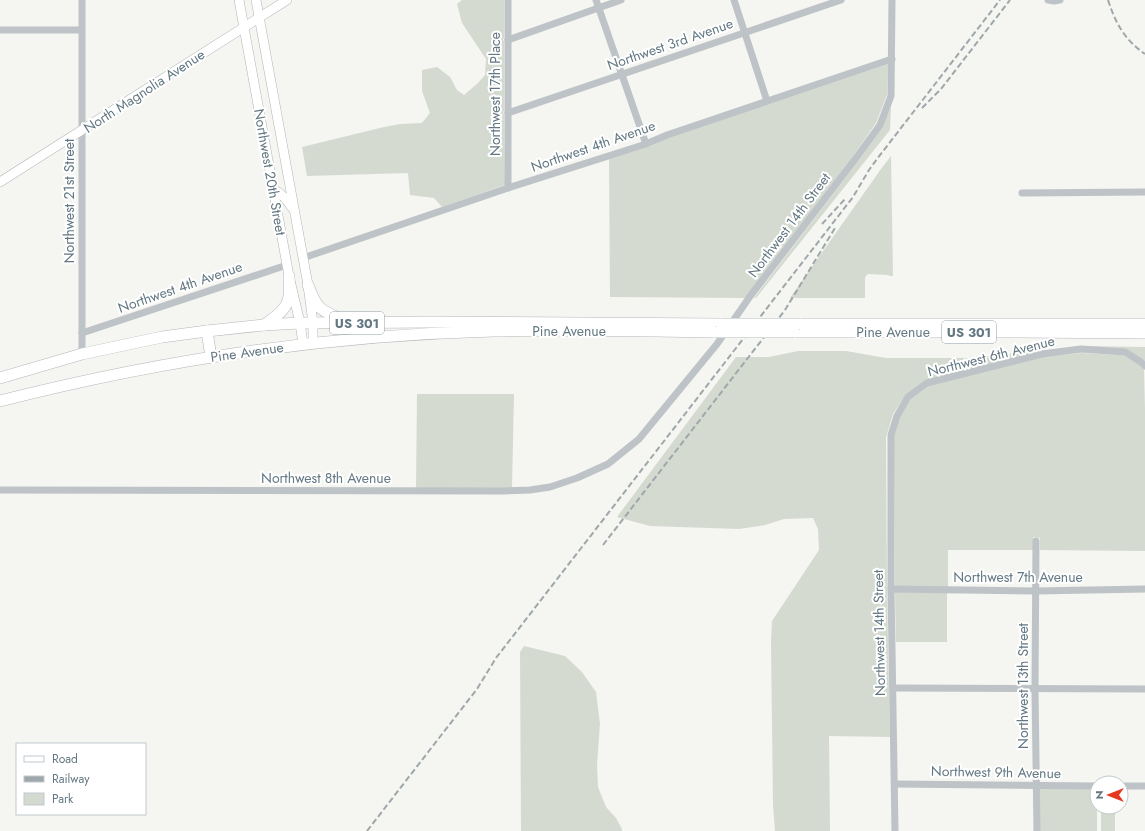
<svg xmlns="http://www.w3.org/2000/svg" width="1145" height="831" font-family="Jost,sans-serif">
  <rect width="100%" height="100%" fill="#f5f5f1"/>
  <g fill="#d5dad0">
    <polygon points="462,0 504,0 504,38 503,39 504,41 504,111 503,112 504,114 505,185 442,207 434,198 410,195 408,173 307,176 302,147 384,127 400,124 422,123 430,113 422,91 422,70 437,67 450,77 457,90 464,95 478,83 485,75 486,59 462,23 457,4"/>
    <polygon points="888,64 887,95 876,123 853,156 745,298 610,297 609,159 651,146 669,137"/>
    <polygon points="891,106 890,130 756,298 754,298 859,160 883,126"/>
    <polygon points="891,156 893,276 890,276 888,275 868,274 865,277 865,298 790,298 881,169"/>
    <polygon points="1082,346 1145,347 1145,361 1143,359 1127,350"/>
    <polygon points="1068,348 926,380 905,396 893,414 886,437 887,592 890,737 829,736 830,831 775,831 773,806 771,641 772,621 819,550 818,529 813,518 784,519 765,525 739,529 650,526 617,517 736,357 769,357 798,351 846,351 886,358 968,358"/>
    <polygon points="1081,353 1123,355 1139,364 1144,370 1145,409 1145,551 1040,550 1040,538 1033,537 1033,550 948,550 948,587 895,586 894,435 900,417 911,399 929,386 1043,357"/>
    <polygon points="417,394 514,394 512,488 416,488"/>
    <polygon points="895,592 947,593 947,642 896,642"/>
    <polygon points="524,646 565,656 582,672 596,692 600,724 597,765 598,787 606,807 616,818 622,829 622,831 521,831 520,652"/>
    <polygon points="1036,786 1097,786 1097,831 1037,831"/>
    <rect x="1101" y="807" width="14" height="24"/>
  </g>
  <g fill="none" stroke-linecap="round" stroke-linejoin="round">
    <defs>
      <g id="major">
        <polyline points="239,0 289,276 300,323 303,344"/>
        <polyline points="256,0 308,285 313,323 313,343"/>
        <polyline points="0,182 287,0"/>
        <path d="M273,189C283,194 287,201 293,209"/>
      </g>
      <g id="highway">
        <path d="M308,285C317,311 322,311 346,321"/>
        <polyline points="800,324 1145,324"/>
        <path d="M264,325C274,318 288,309 289,296C290,290 289,283 289,276"/>
        <polyline points="207,331 211,357"/>
        <polyline points="794,332 1018,332 1145,333"/>
        <polyline points="0,378 82,354 162,337 207,331 264,325 300,323 432,322 721,324"/>
        <path d="M0,401C161,360 327,335 494,331C567,329 641,331 715,332"/>
      </g>
    </defs>
    <use href="#major" stroke="#b1b7ba" stroke-width="10"/>
    <use href="#highway" stroke="#b3b7ba" stroke-width="12"/>
    <g stroke="#bdc3c6" stroke-width="7">
      <polyline points="82,0 82,354"/>
      <polyline points="508,0 508,188"/>
      <polyline points="596,0 646,144"/>
      <polyline points="734,0 767,101"/>
      <polyline points="1048,0 1054,1 1060,0"/>
      <polyline points="0,30 81,30"/>
      <polyline points="508,40 621,0"/>
      <polyline points="508,113 841,0"/>
      <polyline points="1022,193 1145,192"/>
      <polyline points="303,258 508,188 646,144 667,135 892,59"/>
      <polyline points="82,333 287,265"/>
      <polyline points="0,490 503,491 530,490 550,487 577,478 608,464 639,439 717,344 751,295 856,158 880,125 891,96 892,0"/>
      <polyline points="1036,541 1035,689 1037,831"/>
      <polyline points="891,589 1036,591 1145,589"/>
      <polyline points="893,688 1145,689"/>
      <polyline points="895,784 1097,786"/>
      <polyline points="1121,786 1145,786"/>
      <polyline points="895,831 891,589 891,435 897,416 908,397 927,383 1042,354 1081,349 1125,352 1141,362 1145,366"/>
    </g>
    <use href="#major" stroke="#fff" stroke-width="9"/>
    <use href="#highway" stroke="#fff" stroke-width="11"/>
    <g stroke="#9ea7ab" stroke-width="2" stroke-dasharray="6 3" stroke-linecap="butt">
      <path d="M1108,0C1116,24 1124,39 1145,54"/>
      <polyline points="922,108 941,89 1010,0"/>
      <polyline points="822,224 845,199"/>
      <polyline points="603,545 785,310 835,228"/>
      <polyline points="367,831 477,689 496,658 853,197 869,170 877,159 1000,0"/>
    </g>
    <defs>
      <g id="highway-bridge">
        <polyline points="721,324 800,324"/>
        <polyline points="715,332 794,332"/>
      </g>
    </defs>
    <use href="#highway-bridge" stroke="#b3b7ba" stroke-width="12" stroke-linecap="butt"/>
    <use href="#highway-bridge" stroke="#fff" stroke-width="11"/>
  </g>
  <g text-anchor="middle" stroke-width="4" stroke-linejoin="round" paint-order="stroke">
    <g fill="#fff" stroke="#92a0a8" stroke-width="1">
      <rect x="330" y="312" width="54" height="22" rx="3"/>
      <rect x="942" y="321" width="54" height="22" rx="3"/>
    </g>
    <g font-size="13" font-weight="bold" fill="#637883">
      <text x="357" y="328">US 301</text>
      <text x="969" y="337">US 301</text>
    </g>
    <g font-size="14" fill="#637883" stroke="#fff">
      <text transform="translate(670 44) rotate(-19)" y="5">Northwest 3rd Avenue</text>
      <text transform="translate(144 91) rotate(-33)" y="5">North Magnolia Avenue</text>
      <text transform="translate(495 94) rotate(-90)" y="5">Northwest 17th Place</text>
      <text transform="translate(593 146) rotate(-19)" y="5">Northwest 4th Avenue</text>
      <text transform="translate(270 172) rotate(80)" y="5">Northwest 20th Street</text>
      <text transform="translate(69 201) rotate(-90)" y="5">Northwest 21st Street</text>
      <text transform="translate(789 225) rotate(-53)" y="5">Northwest 14th Street</text>
      <text transform="translate(180 287) rotate(-19)" y="5">Northwest 4th Avenue</text>
      <text x="569" y="336">Pine Avenue</text>
      <text x="893" y="337">Pine Avenue</text>
      <text transform="translate(247 352) rotate(-8)" y="5">Pine Avenue</text>
      <text transform="translate(991 356) rotate(-14)" y="5">Northwest 6th Avenue</text>
      <text x="326" y="483">Northwest 8th Avenue</text>
      <text x="1018" y="582">Northwest 7th Avenue</text>
      <text transform="translate(879 633) rotate(-91)" y="5">Northwest 14th Street</text>
      <text transform="translate(1023 686) rotate(-90)" y="5">Northwest 13th Street</text>
      <text transform="translate(996 772) rotate(1)" y="5">Northwest 9th Avenue</text>
    </g>
  </g>
  <rect x="16" y="743" width="130" height="72" fill="#ffffff" stroke="#c1c9cd"/>
  <rect x="24" y="756" width="20" height="6" fill="#ffffff" stroke="#c1c9cd"/>
  <text x="52" y="763" font-size="12" fill="#637883">Road</text>
  <rect x="24" y="776" width="20" height="6" fill="#9ea7ab" stroke="#c1c9cd"/>
  <text x="52" y="783" font-size="12" fill="#637883">Railway</text>
  <rect x="24" y="793" width="20" height="12" fill="#d5dad0" stroke="#c1c9cd"/>
  <text x="52" y="803" font-size="12" fill="#637883">Park</text>
  <g transform="translate(1109 795) rotate(270)"><circle r="19" fill="#ffffff" stroke="#c1c9cd"/>
  <path d="M0-3L7 15L0 10L-7 15Z" fill="#e6371f"/>
  <text y="-6" font-size="11" font-weight="bold" text-anchor="middle" fill="#637883">N</text>
  </g>
</svg>
